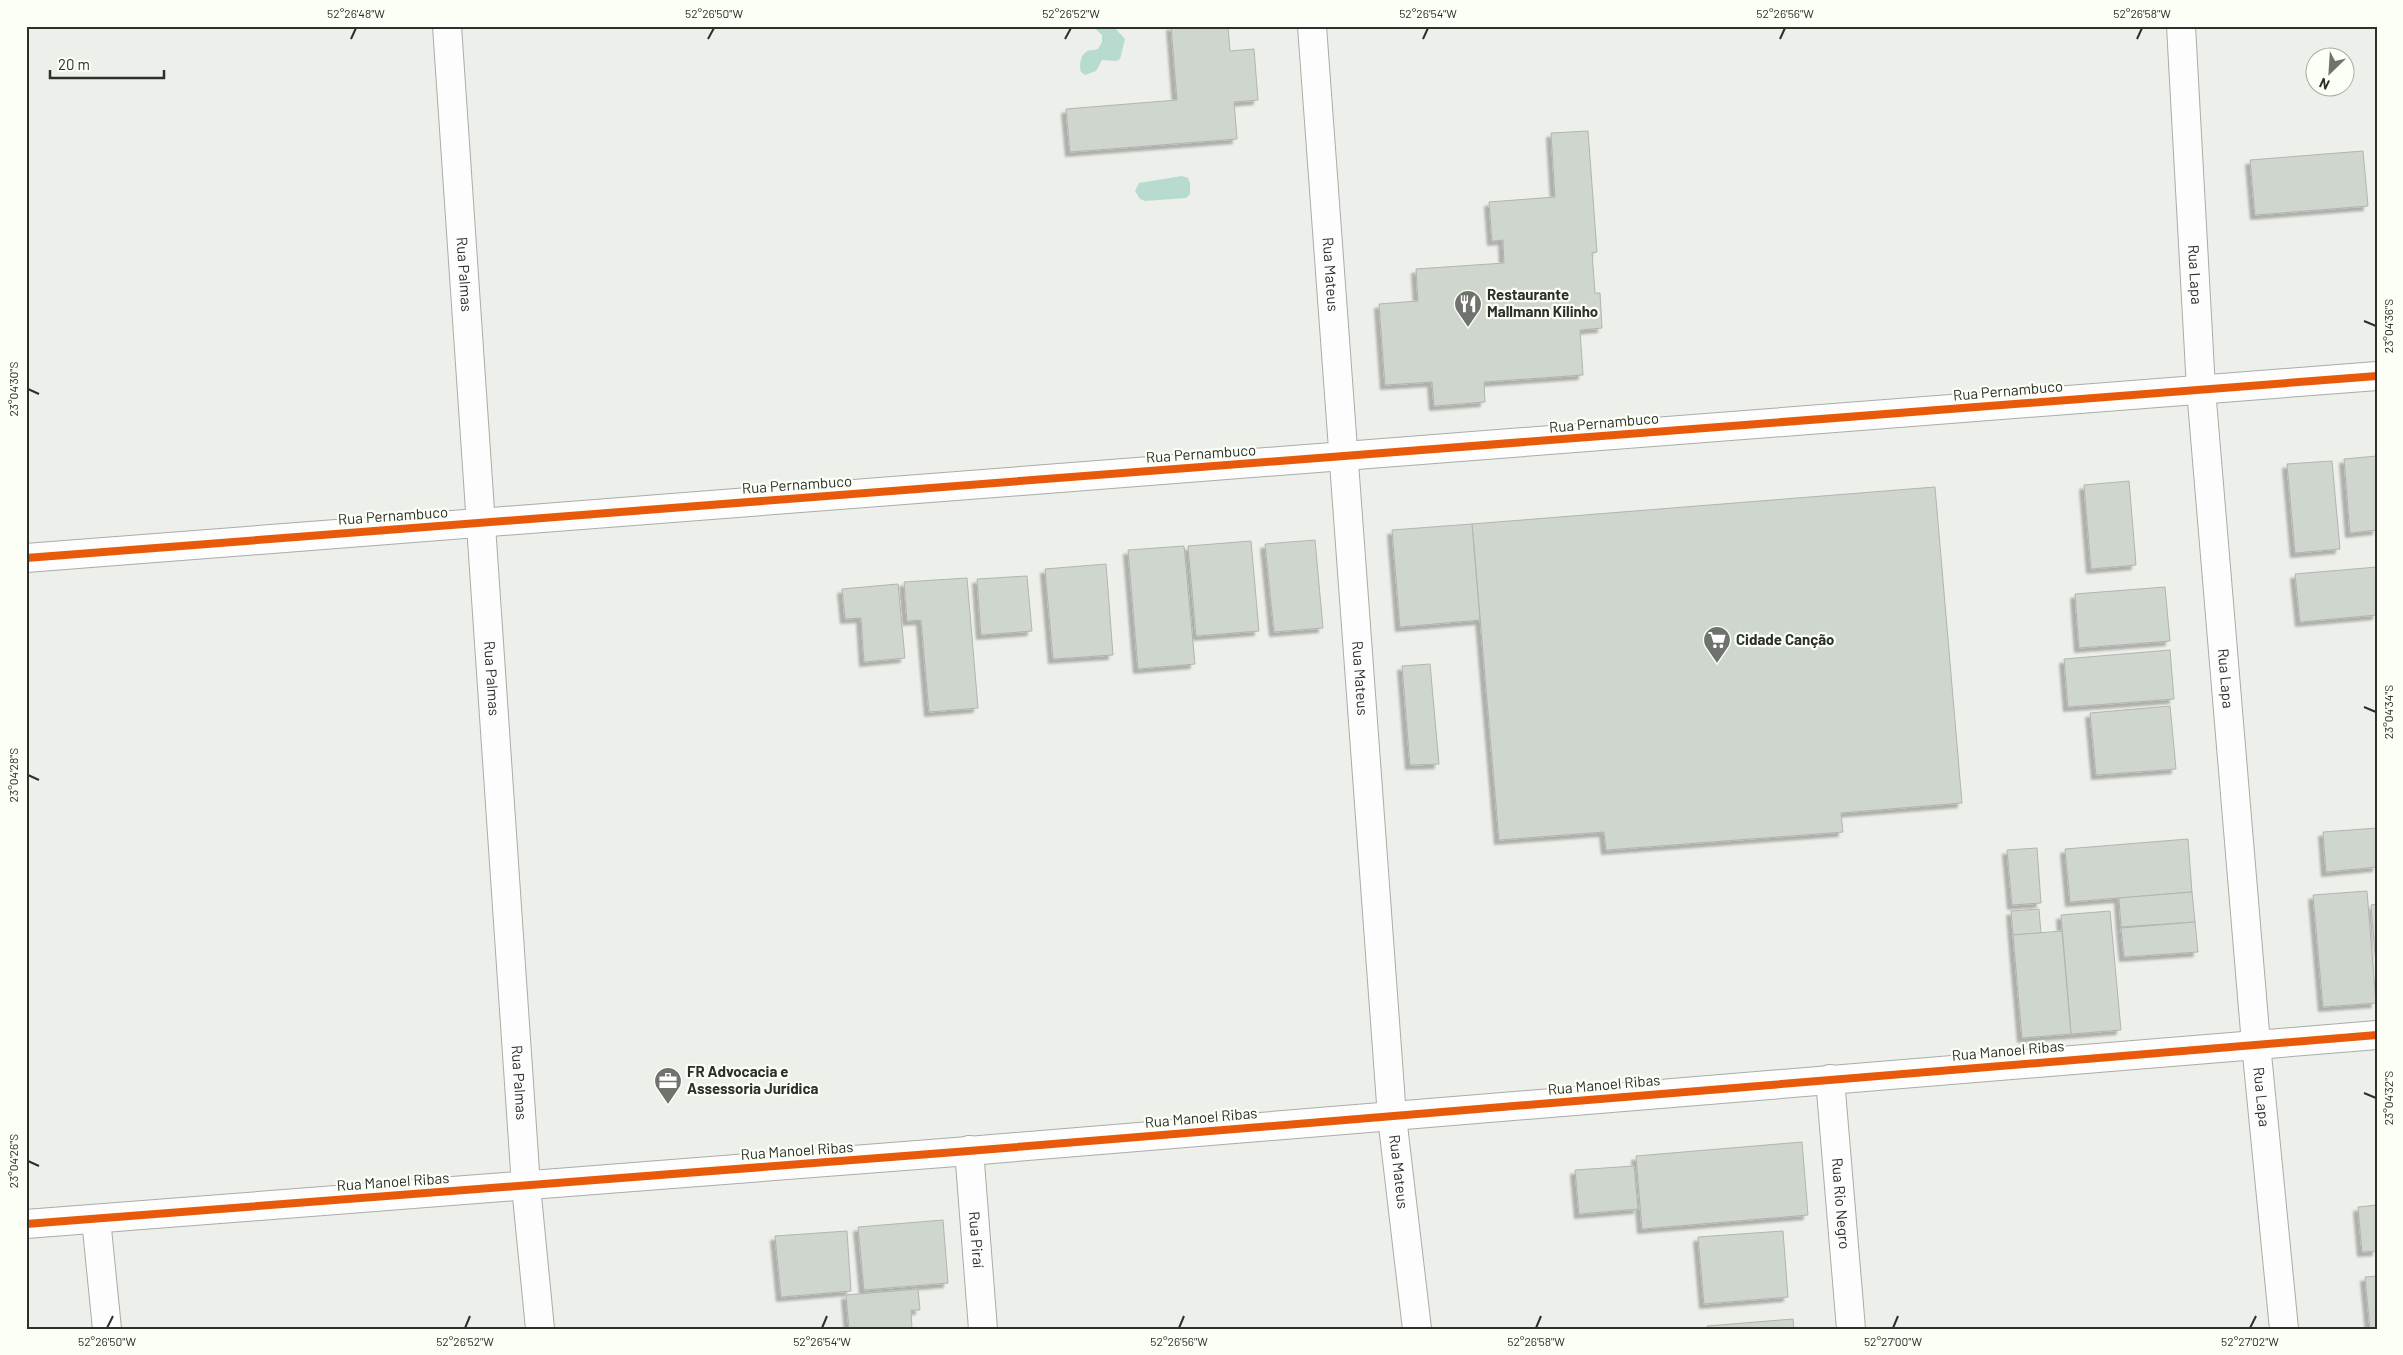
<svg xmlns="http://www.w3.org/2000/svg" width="2403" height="1355" font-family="Barlow,sans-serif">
  <defs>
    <filter id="shadow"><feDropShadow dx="-4.5" dy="4.5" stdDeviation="1" flood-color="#0004"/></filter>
  </defs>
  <rect width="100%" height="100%" fill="#edefea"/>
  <g fill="#b8dbd0">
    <path d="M1092,26H1113L1125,39L1120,59L1117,61L1102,60L1096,71L1085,75L1081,72C1079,67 1080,56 1086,52C1089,49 1094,51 1098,49L1102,42V35Z"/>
    <polygon points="1182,176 1188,178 1190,183 1190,194 1186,198 1145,201 1140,199 1135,191 1139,183"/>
  </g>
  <g fill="#ced6ce" stroke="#b2b4b1" filter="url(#shadow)">
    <polygon points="1171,26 1228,26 1230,51 1254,49 1258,100 1234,102 1237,139 1070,152 1066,109 1177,100"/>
    <polygon points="1588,131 1597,252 1592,253 1595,293 1600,293 1602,328 1580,330 1583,375 1484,382 1485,402 1434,406 1432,382 1385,385 1379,304 1418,301 1416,269 1504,263 1503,240 1492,241 1489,202 1555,197 1551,133"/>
    <polygon points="2363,151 2368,206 2255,215 2250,160"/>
    <polygon points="2377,456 2377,530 2350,533 2344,459"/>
    <polygon points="2332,461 2340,549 2295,553 2287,464"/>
    <polygon points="2129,481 2136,565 2091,569 2084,485"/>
    <polygon points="1935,487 1962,803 1841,813 1843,832 1606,850 1604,832 1499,840 1472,524"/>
    <polygon points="1472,524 1480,620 1400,627 1392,530"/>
    <polygon points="1315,540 1323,628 1274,632 1265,544"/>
    <polygon points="1251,541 1259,631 1196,636 1188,546"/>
    <polygon points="1184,546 1195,664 1138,669 1128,550"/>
    <polygon points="1106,564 1113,655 1053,659 1045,569"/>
    <polygon points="2377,567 2377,615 2300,622 2295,574"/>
    <polygon points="1027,576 1032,631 981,635 977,579"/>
    <polygon points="967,578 978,708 929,712 921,620 907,621 904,582"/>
    <polygon points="898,584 905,658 864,662 861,618 845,619 842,589"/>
    <polygon points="2165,587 2170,641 2079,648 2075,594"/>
    <polygon points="2170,650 2174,699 2068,707 2064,659"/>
    <polygon points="1430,664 1439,764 1410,765 1402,666"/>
    <polygon points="2170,706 2176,769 2096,775 2090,713"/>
    <polygon points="2377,828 2377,867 2326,872 2323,832"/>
    <polygon points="2188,839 2192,892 2070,902 2065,849"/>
    <polygon points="2037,848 2041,903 2012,905 2007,850"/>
    <polygon points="2367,891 2376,1003 2323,1007 2313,895"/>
    <polygon points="2192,892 2195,922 2121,927 2119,898"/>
    <polygon points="2377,904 2377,978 2371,905"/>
    <polygon points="2039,909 2041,933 2013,935 2011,911"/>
    <polygon points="2110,911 2121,1030 2071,1034 2061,915"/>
    <polygon points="2195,922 2198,952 2124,957 2121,928"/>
    <polygon points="2062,931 2071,1034 2022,1038 2013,935"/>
    <polygon points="1802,1142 1808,1215 1642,1229 1636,1156"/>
    <polygon points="1634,1166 1638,1209 1579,1214 1575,1170"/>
    <polygon points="2377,1205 2377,1251 2362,1252 2358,1207"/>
    <polygon points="943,1220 948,1283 864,1290 858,1227"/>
    <polygon points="847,1231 851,1291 781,1297 775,1236"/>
    <polygon points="1783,1231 1788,1297 1704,1304 1698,1237"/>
    <polygon points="2377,1276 2377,1329 2370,1329 2365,1277"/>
    <polygon points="918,1289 920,1310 911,1310 912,1329 849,1329 846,1295"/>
    <polygon points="1793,1319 1794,1329 1708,1329 1707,1326"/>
  </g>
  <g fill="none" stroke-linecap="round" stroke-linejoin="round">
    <defs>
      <g id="street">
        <path id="s1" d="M447,26L526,1186L540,1329"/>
        <path id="s2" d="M1312,26L1392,1117L1417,1329"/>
        <path id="s3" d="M2181,26L2201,389L2256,1044L2284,1329"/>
        <path id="s4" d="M1830,1079L1851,1329"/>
        <path id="s5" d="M969,1150L983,1329"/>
        <polyline points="96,1219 107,1329"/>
      </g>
      <g id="secondary">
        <polyline points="26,558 2377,376"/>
        <polyline points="26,1224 956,1152 2377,1035"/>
      </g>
    </defs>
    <use href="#street" stroke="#aaaca8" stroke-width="30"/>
    <use href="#secondary" stroke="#aaaca8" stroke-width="30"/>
    <use href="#street" stroke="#fcfdfc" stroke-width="28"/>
    <use href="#secondary" stroke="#fcfdfc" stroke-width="28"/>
    <defs>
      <g id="cycleway">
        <polyline points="26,558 2377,376"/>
        <polyline points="26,1224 956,1152 2377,1035"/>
      </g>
    </defs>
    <use href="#cycleway" stroke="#fbfff6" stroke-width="11"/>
    <use href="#cycleway" stroke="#e8590c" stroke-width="8"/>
  </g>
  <path fill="none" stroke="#2d2f2b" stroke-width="2" d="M351,39L356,28M708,39L714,28M1065,39L1071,28M1423,39L1428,28M1780,39L1785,28M2137,39L2142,28M2364,321L2376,326M28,389L39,394M2364,707L2376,712M28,775L39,780M2364,1093L2376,1098M28,1161L39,1166M107,1328L113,1316M465,1328L470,1316M822,1328L827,1316M1179,1328L1184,1316M1536,1328L1541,1316M1893,1328L1898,1316M2250,1328L2256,1316"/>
  <defs>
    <symbol id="restaurant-pin" viewBox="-11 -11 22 30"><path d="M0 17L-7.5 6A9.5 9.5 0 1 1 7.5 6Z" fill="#70726e" stroke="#fbfff6"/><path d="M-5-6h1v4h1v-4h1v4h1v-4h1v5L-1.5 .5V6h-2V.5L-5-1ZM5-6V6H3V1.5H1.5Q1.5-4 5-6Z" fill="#fff"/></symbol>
    <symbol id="supermarket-pin" viewBox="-11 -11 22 30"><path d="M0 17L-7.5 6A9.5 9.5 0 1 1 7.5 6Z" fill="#70726e" stroke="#fbfff6"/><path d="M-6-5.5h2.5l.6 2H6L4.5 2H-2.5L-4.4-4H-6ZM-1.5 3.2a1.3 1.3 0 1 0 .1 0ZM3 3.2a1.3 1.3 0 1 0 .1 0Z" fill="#fff"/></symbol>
    <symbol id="office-pin" viewBox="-11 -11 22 30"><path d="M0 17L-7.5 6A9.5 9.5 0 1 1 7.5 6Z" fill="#70726e" stroke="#fbfff6"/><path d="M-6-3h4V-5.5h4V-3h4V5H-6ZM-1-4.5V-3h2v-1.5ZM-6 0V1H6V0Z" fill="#fff"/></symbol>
  </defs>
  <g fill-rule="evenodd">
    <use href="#restaurant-pin" x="1452" y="288" width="32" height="43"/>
    <use href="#supermarket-pin" x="1701" y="624" width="32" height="43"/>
    <use href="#office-pin" x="652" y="1065" width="32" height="43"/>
  </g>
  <g text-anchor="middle" stroke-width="4.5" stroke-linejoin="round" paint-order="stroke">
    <g font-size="15" fill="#2d2f2b" stroke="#fbfff6">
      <text dy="5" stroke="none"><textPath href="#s1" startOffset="249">Rua Palmas</textPath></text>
      <text dy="5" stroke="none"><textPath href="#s2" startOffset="249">Rua Mateus</textPath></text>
      <text dy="5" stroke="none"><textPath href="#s3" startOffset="249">Rua Lapa</textPath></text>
      <text transform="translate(2008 391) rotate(-5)" y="5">Rua Pernambuco</text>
      <text transform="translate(1604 423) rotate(-5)" y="5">Rua Pernambuco</text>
      <text transform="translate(1201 454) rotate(-4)" y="5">Rua Pernambuco</text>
      <text transform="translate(797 485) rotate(-4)" y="5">Rua Pernambuco</text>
      <text transform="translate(393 516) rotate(-4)" y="5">Rua Pernambuco</text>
      <text dy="5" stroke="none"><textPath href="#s1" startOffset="654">Rua Palmas</textPath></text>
      <text dy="5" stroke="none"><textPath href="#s2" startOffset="654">Rua Mateus</textPath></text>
      <text dy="5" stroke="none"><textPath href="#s3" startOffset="654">Rua Lapa</textPath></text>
      <text transform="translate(2008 1051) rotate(-5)" y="5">Rua Manoel Ribas</text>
      <text dy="5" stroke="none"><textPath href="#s1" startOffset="1059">Rua Palmas</textPath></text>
      <text transform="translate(1604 1085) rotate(-5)" y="5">Rua Manoel Ribas</text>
      <text dy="5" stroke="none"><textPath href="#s3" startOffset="1074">Rua Lapa</textPath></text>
      <text transform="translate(1201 1118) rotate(-5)" y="5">Rua Manoel Ribas</text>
      <text transform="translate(797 1151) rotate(-4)" y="5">Rua Manoel Ribas</text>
      <text dy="5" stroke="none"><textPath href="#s2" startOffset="1149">Rua Mateus</textPath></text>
      <text transform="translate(393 1182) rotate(-4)" y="5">Rua Manoel Ribas</text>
      <text dy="5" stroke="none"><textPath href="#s4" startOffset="125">Rua Rio Negro</textPath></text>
      <text dy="5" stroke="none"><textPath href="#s5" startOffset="90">Rua Piraí</textPath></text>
    </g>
    <g font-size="15" font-weight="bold" fill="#2d2f2b" stroke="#fbfff6" text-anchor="start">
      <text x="1487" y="300">Restaurante<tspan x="1487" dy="17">Mallmann Kilinho</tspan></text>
      <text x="1736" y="645">Cidade Canção</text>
      <text x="687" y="1077">FR Advocacia e<tspan x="687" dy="17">Assessoria Jurídica</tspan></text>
    </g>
  </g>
  <rect width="2403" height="1355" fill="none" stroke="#fbfff6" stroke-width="55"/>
  <g transform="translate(2330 72) rotate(205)"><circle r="24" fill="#fbfff6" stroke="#a9aca5"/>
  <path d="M0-4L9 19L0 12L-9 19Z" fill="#70726e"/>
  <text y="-8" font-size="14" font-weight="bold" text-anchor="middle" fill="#2d2f2b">N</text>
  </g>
  <path d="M50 70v8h114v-8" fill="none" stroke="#2d2f2b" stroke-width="2.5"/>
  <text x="58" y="70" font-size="15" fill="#2d2f2b" stroke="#fbfff6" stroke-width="4" paint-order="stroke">20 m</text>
  <rect x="28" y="28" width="2348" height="1300" fill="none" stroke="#2d2f2b" stroke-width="2"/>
  <g font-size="12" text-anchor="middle" fill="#2d2f2b">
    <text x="356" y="18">52°26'48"W</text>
    <text x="714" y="18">52°26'50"W</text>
    <text x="1071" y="18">52°26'52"W</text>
    <text x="1428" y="18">52°26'54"W</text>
    <text x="1785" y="18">52°26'56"W</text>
    <text x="2142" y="18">52°26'58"W</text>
    <text transform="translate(2389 326) rotate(-90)" y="4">23°04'36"S</text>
    <text transform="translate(14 389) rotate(-90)" y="4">23°04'30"S</text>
    <text transform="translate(2389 712) rotate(-90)" y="4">23°04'34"S</text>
    <text transform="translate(14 775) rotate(-90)" y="4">23°04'28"S</text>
    <text transform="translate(2389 1098) rotate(-90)" y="4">23°04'32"S</text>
    <text transform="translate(14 1161) rotate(-90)" y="4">23°04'26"S</text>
    <text x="107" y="1346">52°26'50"W</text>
    <text x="465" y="1346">52°26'52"W</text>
    <text x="822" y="1346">52°26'54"W</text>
    <text x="1179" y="1346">52°26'56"W</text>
    <text x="1536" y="1346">52°26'58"W</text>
    <text x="1893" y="1346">52°27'00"W</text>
    <text x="2250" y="1346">52°27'02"W</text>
  </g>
</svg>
